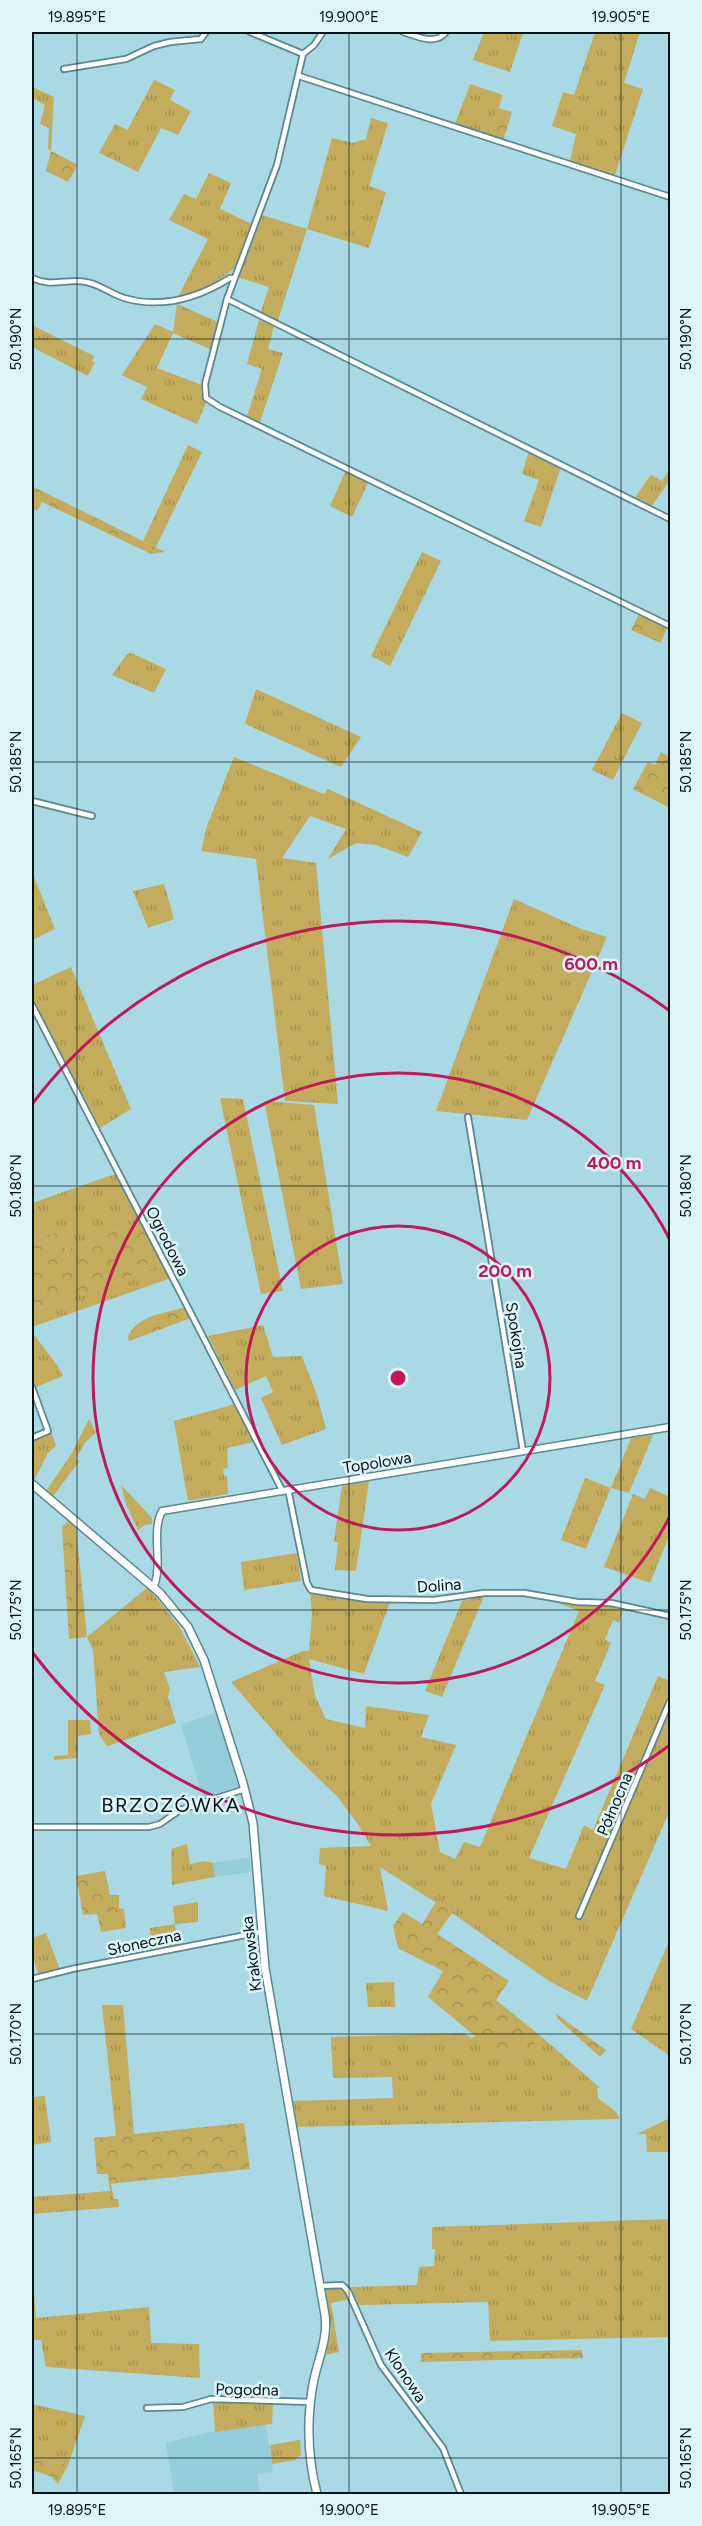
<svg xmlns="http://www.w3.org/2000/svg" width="702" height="2526" font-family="Figtree,sans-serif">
  <defs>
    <pattern id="grass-tufts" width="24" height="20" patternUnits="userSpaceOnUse" patternTransform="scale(1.5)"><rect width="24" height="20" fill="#c3ac5c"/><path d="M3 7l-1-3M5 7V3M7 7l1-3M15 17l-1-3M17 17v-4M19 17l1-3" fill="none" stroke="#a6934f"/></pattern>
    <pattern id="forest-crowns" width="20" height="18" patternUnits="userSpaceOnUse" patternTransform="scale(1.5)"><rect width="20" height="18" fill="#c3ac5c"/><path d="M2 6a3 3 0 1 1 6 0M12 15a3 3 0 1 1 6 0" fill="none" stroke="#a6934f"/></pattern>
  </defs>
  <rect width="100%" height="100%" fill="#a9d9e4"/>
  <g fill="#95cedb">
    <polygon points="216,1713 239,1786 203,1799 181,1724"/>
    <polygon points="250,1857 251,1872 215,1877 213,1863"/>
    <polygon points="266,2425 273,2472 257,2474 261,2494 174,2494 166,2443 205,2433"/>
  </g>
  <g fill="url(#grass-tufts)">
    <polygon points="484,32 523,32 510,72 473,60"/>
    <polygon points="595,32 640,32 624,83 643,89 614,178 569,165 576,134 552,126 563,92 574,95"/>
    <polygon points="154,80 175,90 170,100 191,111 178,135 161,128 138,172 112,159"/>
    <polygon points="470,84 503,95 489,137 455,124"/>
    <polygon points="32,87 54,97 51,151 48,149 49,128 40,124 45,105 32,98"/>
    <polygon points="371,118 388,123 369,186 386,192 369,248 307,229 277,323 260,314 269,287 237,277 262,215 307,229 332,138 353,143 366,139"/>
    <polygon points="209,173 231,183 220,209 252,224 237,267 197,294 177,299 208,239 169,220 184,194 196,199"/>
    <polygon points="177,304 218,322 212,350 173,333 157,368 202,385 201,393 206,403 197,424 141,399 147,387 122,375 155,324 173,332"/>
    <polygon points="259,320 274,326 268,349 283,353 260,422 247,416 262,369 247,364"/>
    <polygon points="32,325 94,356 92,361 95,362 88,376 32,347"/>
    <polygon points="188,445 202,452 156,547 143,541"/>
    <polygon points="529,451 561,467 541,527 524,521 539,480 522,474"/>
    <polygon points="670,469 670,480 651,507 634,499 651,475 662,481"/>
    <polygon points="346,470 369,481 352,517 330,506"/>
    <polygon points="422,552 441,561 390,666 371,656"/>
    <polygon points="131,653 166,669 154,693 112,675 127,654"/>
    <polygon points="256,689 361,737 341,767 245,724"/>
    <polygon points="622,713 642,723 613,780 592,770"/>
    <polygon points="234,757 324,794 328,789 422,832 408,857 376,845 356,843 328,859 346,829 310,816 282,858 316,863 338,1104 285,1101 256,859 201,851 207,826"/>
    <polygon points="32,872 55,929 32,940"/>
    <polygon points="164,884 174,919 148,928 133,891"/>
    <polygon points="514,899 579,928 607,937 527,1120 436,1111"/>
    <polygon points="71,967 131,1109 100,1128 32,997 32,985"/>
    <polygon points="220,1098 243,1099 283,1291 261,1294"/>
    <polygon points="264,1101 314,1105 343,1284 301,1289"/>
    <polygon points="115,1174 141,1221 66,1250 56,1233 32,1237 32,1203"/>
    <polygon points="164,1264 171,1278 32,1327 32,1312"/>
    <polygon points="263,1325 273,1357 302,1356 317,1395 326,1429 282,1445 261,1398 273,1392 266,1376 235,1390 208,1336"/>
    <polygon points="32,1332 57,1365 63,1376 34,1388 32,1382"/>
    <polygon points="235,1404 254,1442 227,1448 228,1468 223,1469 224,1476 227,1476 228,1494 188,1501 174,1421"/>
    <polygon points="89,1419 96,1432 85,1443 76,1458 79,1462 53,1496 46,1491 72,1453"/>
    <polygon points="51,1431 56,1446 48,1453 34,1481 32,1479 32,1439"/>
    <polygon points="653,1435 629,1493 611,1488 586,1549 561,1540 585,1478 611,1488 631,1438"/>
    <polygon points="369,1481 356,1571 335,1570 338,1543 334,1541 342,1486"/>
    <polygon points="121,1485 152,1518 152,1524 145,1525 138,1530 126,1504"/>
    <polygon points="650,1488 670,1497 670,1534 650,1583 604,1567 633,1494 645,1499"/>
    <polygon points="297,1553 301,1581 244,1590 241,1562"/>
    <polygon points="148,1587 179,1626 200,1667 164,1672 170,1689 168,1697 176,1723 107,1746 99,1734 93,1650 87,1637"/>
    <polygon points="310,1593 390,1602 364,1674 309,1659 315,1696 326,1719 365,1728 366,1706 429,1715 421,1737 456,1745 431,1804 440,1852 455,1859 464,1842 480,1847 579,1611 561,1604 562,1601 624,1608 619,1623 613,1620 605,1639 611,1643 595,1681 605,1685 529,1858 566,1869 584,1825 593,1830 658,1676 670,1681 670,1810 587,2001 549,1981 452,1913 380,1867 388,1911 324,1896 326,1866 319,1864 320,1848 371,1846 357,1823 337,1796 295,1756 231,1682 303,1651 309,1651 312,1615"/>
    <polygon points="484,1596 442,1697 425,1691 462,1601"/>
    <polygon points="68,1720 90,1720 91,1734 78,1736 78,1758 54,1760 54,1756 68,1755"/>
    <polygon points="187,1844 190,1864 205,1861 213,1863 215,1877 172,1885 171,1849"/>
    <polygon points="198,1902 198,1922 175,1924 178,1946 151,1951 150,1928 175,1924 173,1906"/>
    <polygon points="46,1933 60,1970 39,1976 32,1954 32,1938"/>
    <polygon points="670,1939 670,2056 631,2029"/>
    <polygon points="394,1982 395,2007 368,2007 366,1983"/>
    <polygon points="102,2005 123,2005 134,2134 116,2136"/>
    <polygon points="464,2033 471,2038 476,2036 505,2061 526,2051 542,2037 600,2088 597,2088 598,2098 616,2112 620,2119 297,2127 293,2101 393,2098 392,2077 333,2078 331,2037"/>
    <polygon points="45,2096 51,2142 32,2145 32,2097"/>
    <polygon points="670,2118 670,2152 647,2152 646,2134 637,2134"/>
    <polygon points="109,2184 111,2184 114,2199 118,2199 119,2207 32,2214 32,2197 110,2191"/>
    <polygon points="670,2219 670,2337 490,2341 488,2302 359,2305 351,2287 417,2285 419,2267 434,2266 435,2249 432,2249 432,2227"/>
    <polygon points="32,2265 36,2318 149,2307 151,2343 199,2344 200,2378 46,2367 41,2340 32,2340"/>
    <polygon points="342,2287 351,2299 331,2303 339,2352 326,2355 331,2331 326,2288"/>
    <polygon points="213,2401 273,2403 272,2424 215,2432"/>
    <polygon points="32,2404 85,2416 68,2465 32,2456"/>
    <polygon points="300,2440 301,2455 296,2458 296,2460 272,2464 270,2445"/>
  </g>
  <g fill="url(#forest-crowns)">
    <polygon points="498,108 512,112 503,141 489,137"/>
    <polygon points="115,124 128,130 112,159 99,153"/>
    <polygon points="51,151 78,165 68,182 46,171"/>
    <polygon points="32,486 165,552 151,554 42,502 37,511 32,507"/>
    <polygon points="639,614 667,628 661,643 631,630"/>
    <polygon points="661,752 670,757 670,808 633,789 648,762 655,765"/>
    <polygon points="141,1221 164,1264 32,1312 32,1237 56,1233 66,1250"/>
    <path d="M186,1307L191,1318L129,1341L128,1337C136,1315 166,1313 186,1307Z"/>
    <polygon points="68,1521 76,1527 87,1637 69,1639 62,1527"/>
    <polygon points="105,1871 110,1895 119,1895 119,1908 124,1909 126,1928 101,1932 97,1914 83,1915 76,1876"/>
    <polygon points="436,1902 452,1913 437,1934 509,1981 496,2000 542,2037 526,2051 505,2061 428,1997 443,1971 398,1948 393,1926 403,1912 422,1924"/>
    <polygon points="555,2013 606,2050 600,2057 558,2019"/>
    <polygon points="244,2123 250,2169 109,2184 108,2174 97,2174 94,2138"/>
    <polygon points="582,2350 583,2358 421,2362 421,2353"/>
    <polygon points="32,2456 68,2465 58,2484 52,2477 32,2470"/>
  </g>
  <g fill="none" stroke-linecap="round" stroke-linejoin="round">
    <defs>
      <g id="minor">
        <polyline points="250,32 303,54"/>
        <polyline points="323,32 314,45 303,54 277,165 227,299 205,384 206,398 220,407 670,626"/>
        <path d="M403,32C416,36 436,46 446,32"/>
        <polyline points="64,69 126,59 154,46 170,42 201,39 206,32"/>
        <polyline points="299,76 670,197"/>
        <path d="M32,278C53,288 66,278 86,282C99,284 111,294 124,298C162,309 198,298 230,278H234"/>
        <polyline points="227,299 670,519"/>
        <polyline points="32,801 92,816"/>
        <polyline points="32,1005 282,1490"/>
        <polyline points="468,1117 523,1451"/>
        <polyline points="32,1387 48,1431 32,1438"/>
        <polyline points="288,1489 307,1583 311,1590 367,1599 434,1600 484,1593 524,1593 577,1602 611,1603 670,1616"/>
        <polyline points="32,1827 149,1827 160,1824 180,1810 245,1789"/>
        <polyline points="579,1916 670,1701"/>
        <polyline points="32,1979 72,1969 261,1932"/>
        <polyline points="321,2286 342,2285 348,2291 381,2365 443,2448 461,2494"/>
        <polyline points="147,2408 183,2407 211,2399 311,2402"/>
      </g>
      <path id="tertiary" d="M154,1586C163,1563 151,1531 162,1511L670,1427"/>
      <path id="secondary" d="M32,1484L160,1593L188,1627L204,1660L243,1783L253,1823L265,1968L325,2315C328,2338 319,2357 314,2379C306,2419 307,2455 317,2494"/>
    </defs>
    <use href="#minor" stroke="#5a8791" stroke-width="8"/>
    <use href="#tertiary" stroke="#5a8791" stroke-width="9"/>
    <use href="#secondary" stroke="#5a8791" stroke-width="10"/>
    <use href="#minor" stroke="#fff" stroke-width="4.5"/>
    <use href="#tertiary" stroke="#fff" stroke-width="6"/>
    <use href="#secondary" stroke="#fff" stroke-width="7"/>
  </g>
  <path fill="none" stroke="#031418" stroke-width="1.5" stroke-opacity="0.45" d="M77,32V2494M349,32V2494M621,32V2494M32,339H670M32,762H670M32,1186H670M32,1610H670M32,2034H670M32,2458H670"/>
  <g fill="none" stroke="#c2185b" stroke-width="3">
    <circle cx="398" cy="1378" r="152"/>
    <path d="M670 1516A305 305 0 1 1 670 1240"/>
    <path d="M670 1745A457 457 0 0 1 33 1653M33 1103A457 457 0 0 1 670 1011"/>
  </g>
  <g text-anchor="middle" stroke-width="5" stroke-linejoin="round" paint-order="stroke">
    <g font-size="16" fill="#031418" stroke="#def5fb">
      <text transform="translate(168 1241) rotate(63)" y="6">Ogrodowa</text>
      <text transform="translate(517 1335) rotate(81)" y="6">Spokojna</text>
      <text transform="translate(377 1462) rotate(-9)" y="6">Topolowa</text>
      <text transform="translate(439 1585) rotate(-4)" y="6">Dolina</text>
      <text transform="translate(614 1804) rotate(-67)" y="6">Północna</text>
      <text transform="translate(144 1942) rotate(-12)" y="6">Słoneczna</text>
      <text transform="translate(251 1954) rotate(-97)" y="6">Krakowska</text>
      <text transform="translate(406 2375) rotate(56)" y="6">Klonowa</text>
      <text transform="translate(247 2389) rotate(1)" y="6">Pogodna</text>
    </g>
    <g font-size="20" letter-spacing="1.5" fill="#031418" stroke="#def5fb">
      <text x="171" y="1812">BRZOZÓWKA</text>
    </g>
  </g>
  <circle cx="398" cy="1378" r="9" fill="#c2185b" stroke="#def5fb" stroke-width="3"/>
  <g font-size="18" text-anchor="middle" font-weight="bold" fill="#c2185b" stroke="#def5fb" stroke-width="5" stroke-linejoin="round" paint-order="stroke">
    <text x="591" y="970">600 m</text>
    <text x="614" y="1169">400 m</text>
    <text x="505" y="1277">200 m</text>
  </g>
  <rect width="702" height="2526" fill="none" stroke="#def5fb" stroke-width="66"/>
  <rect x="33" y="33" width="636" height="2460" fill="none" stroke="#031418" stroke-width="2"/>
  <g font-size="15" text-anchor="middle" fill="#031418">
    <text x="77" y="22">19.895°E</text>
    <text x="349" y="22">19.900°E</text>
    <text x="621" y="22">19.905°E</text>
    <text transform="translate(16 339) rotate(-90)" y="5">50.190°N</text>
    <text transform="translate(686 339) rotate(-90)" y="5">50.190°N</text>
    <text transform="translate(16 762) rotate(-90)" y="5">50.185°N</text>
    <text transform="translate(686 762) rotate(-90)" y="5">50.185°N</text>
    <text transform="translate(16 1186) rotate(-90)" y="5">50.180°N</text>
    <text transform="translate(686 1186) rotate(-90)" y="5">50.180°N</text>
    <text transform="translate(16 1610) rotate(-90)" y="5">50.175°N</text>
    <text transform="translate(686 1610) rotate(-90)" y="5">50.175°N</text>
    <text transform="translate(16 2034) rotate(-90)" y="5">50.170°N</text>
    <text transform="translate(686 2034) rotate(-90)" y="5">50.170°N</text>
    <text transform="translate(16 2458) rotate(-90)" y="5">50.165°N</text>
    <text transform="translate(686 2458) rotate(-90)" y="5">50.165°N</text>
    <text x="77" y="2515">19.895°E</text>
    <text x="349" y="2515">19.900°E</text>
    <text x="621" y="2515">19.905°E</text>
  </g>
</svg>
